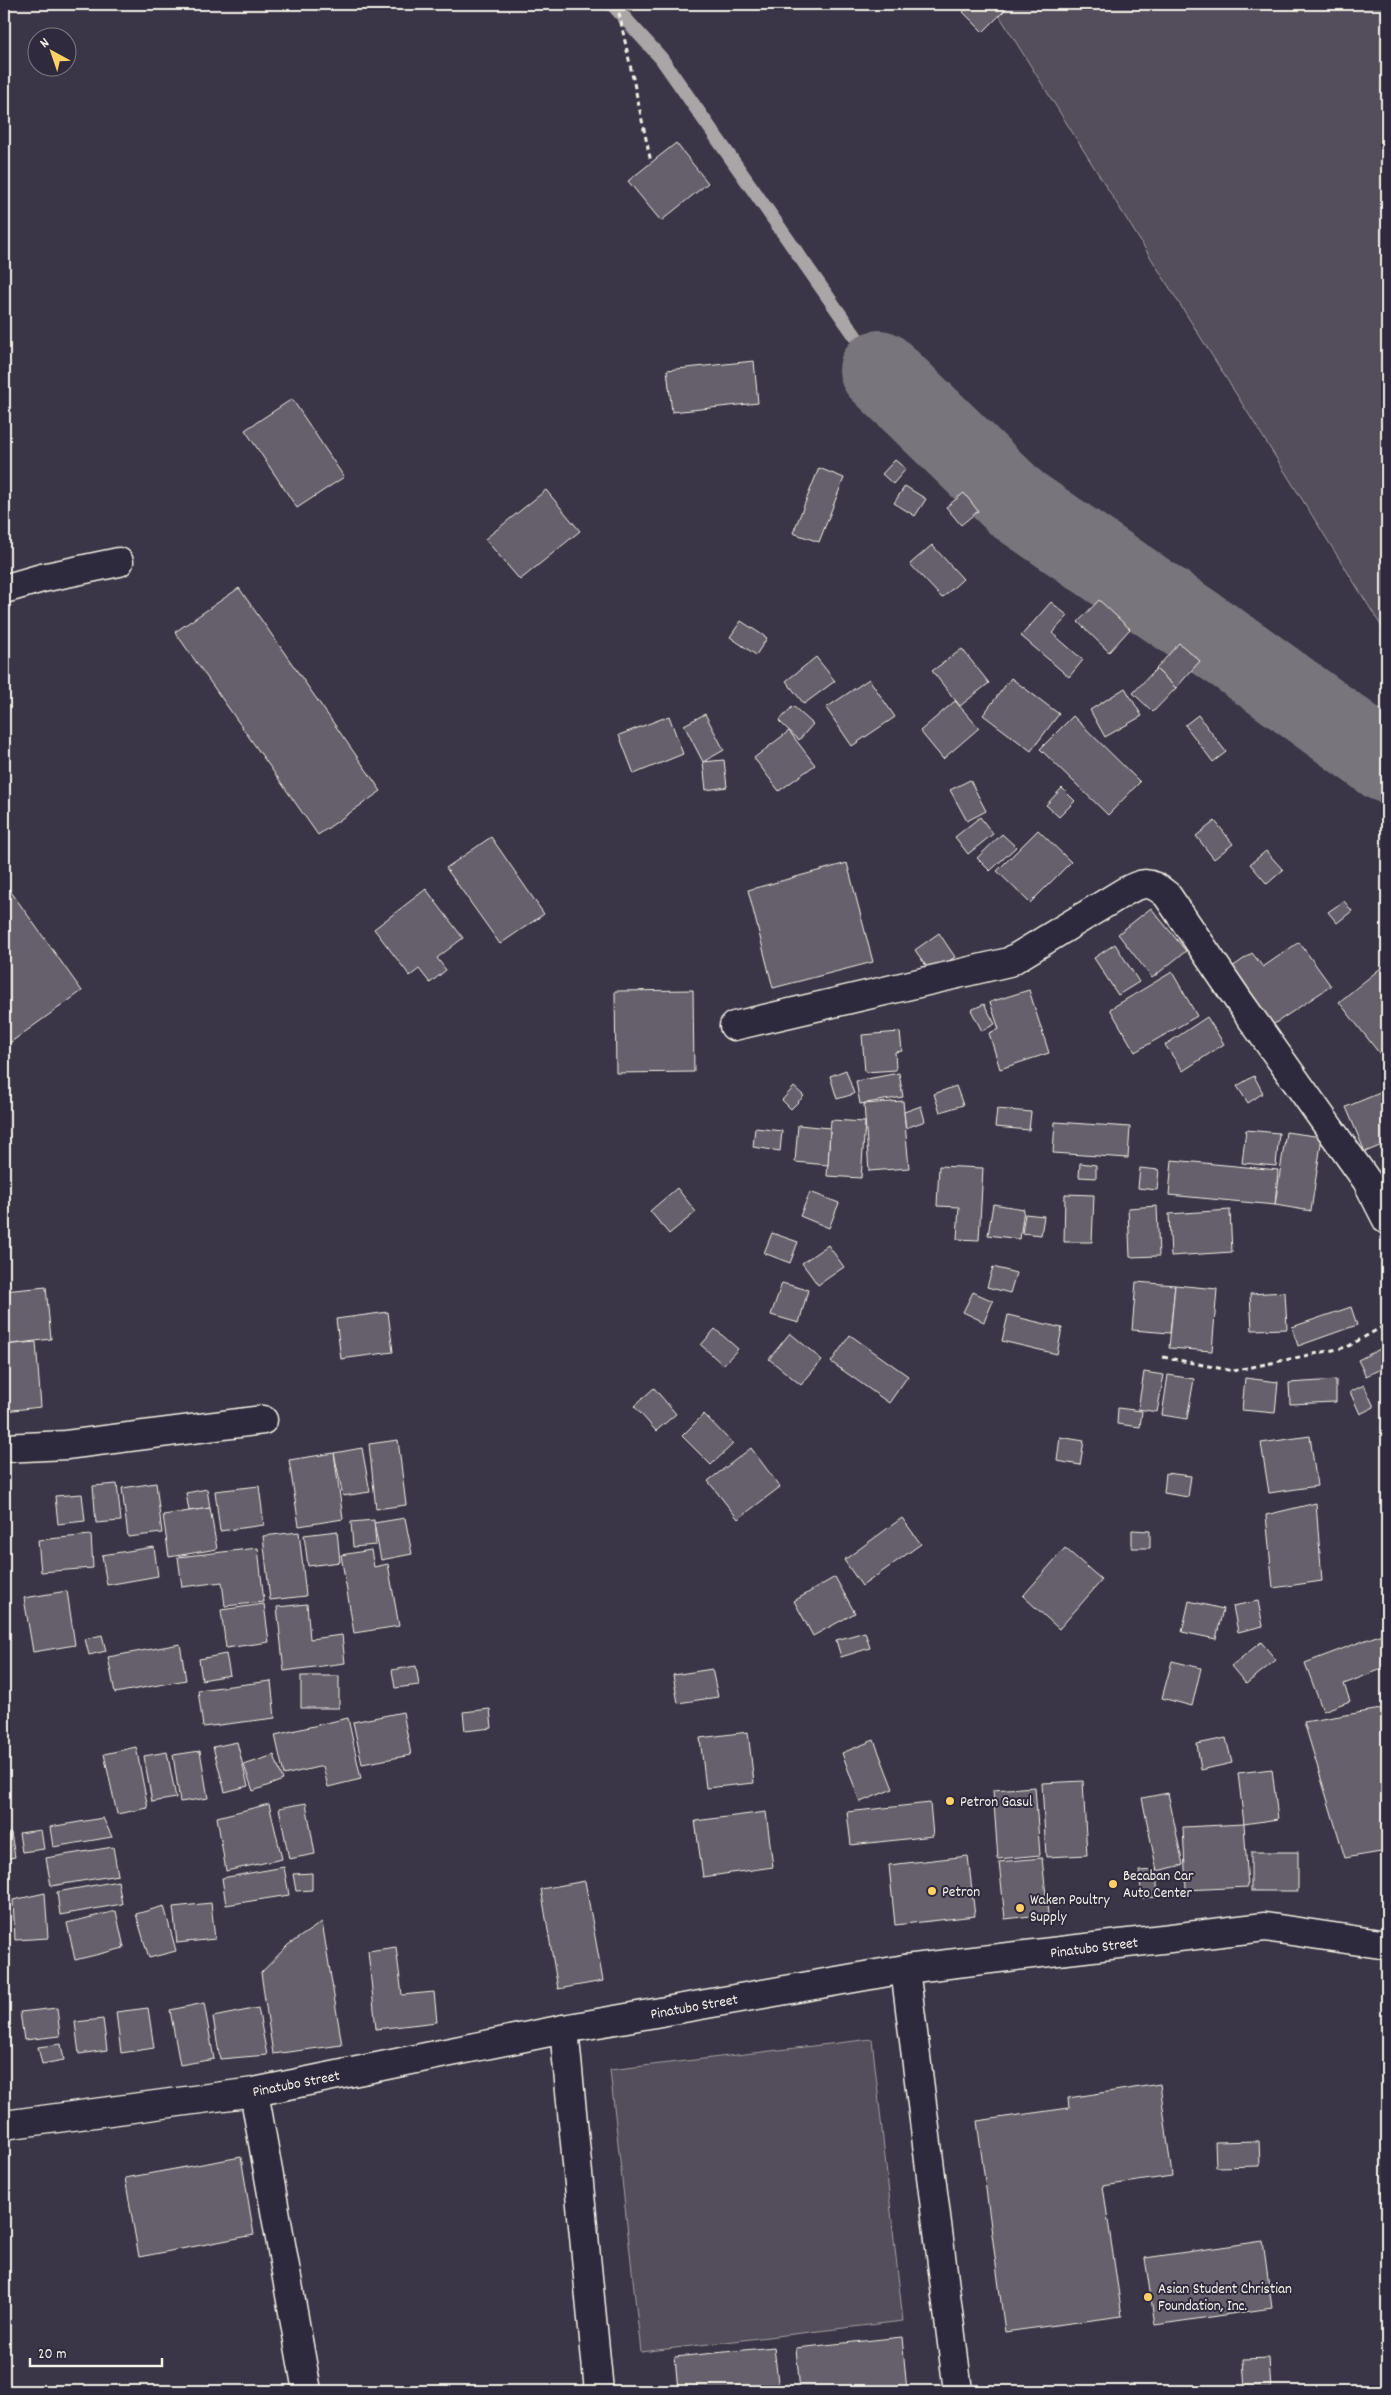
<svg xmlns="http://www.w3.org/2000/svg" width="1391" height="2395" font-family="Dekko,sans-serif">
  <rect width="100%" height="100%" fill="#3b3647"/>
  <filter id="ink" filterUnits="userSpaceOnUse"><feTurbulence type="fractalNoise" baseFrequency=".02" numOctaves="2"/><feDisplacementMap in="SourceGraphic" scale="10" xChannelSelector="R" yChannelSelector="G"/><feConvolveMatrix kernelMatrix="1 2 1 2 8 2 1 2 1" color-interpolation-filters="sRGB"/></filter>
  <g filter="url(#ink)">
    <g fill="#534e5c" stroke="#a4a0a2">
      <polygon points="992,4 1387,4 1387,635"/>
      <polygon points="872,2039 903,2321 641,2352 610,2070"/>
    </g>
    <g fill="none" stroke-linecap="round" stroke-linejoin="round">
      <polyline stroke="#aaa6a7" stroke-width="14" points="612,4 661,58 879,370"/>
      <polyline stroke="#78747b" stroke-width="80" points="879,370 1017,504 1242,658 1387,763"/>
    </g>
    <g fill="#65616c" stroke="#f4f1e8">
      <polygon points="971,4 1011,4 983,32 963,12"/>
      <polygon points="676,143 708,183 661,221 628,181"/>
      <polygon points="754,361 758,403 672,412 667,370"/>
      <polygon points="292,399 344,477 297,508 245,430"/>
      <polygon points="895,460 906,469 893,484 882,474"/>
      <polygon points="819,468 844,478 819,542 793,533"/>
      <polygon points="905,486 926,499 915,516 894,503"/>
      <polygon points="546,490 580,531 520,580 485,539"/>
      <polygon points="964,493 978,511 961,525 946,507"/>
      <polygon points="932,545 963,579 942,598 910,564"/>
      <polygon points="239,588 381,791 318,835 175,632"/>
      <polygon points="1099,600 1130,629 1109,652 1078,622"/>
      <polygon points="1051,602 1068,616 1052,633 1083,660 1069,677 1021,636"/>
      <polygon points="741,621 767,638 756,655 730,637"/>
      <polygon points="1179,643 1200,661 1176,688 1156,669"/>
      <polygon points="962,649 989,683 960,706 932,671"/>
      <polygon points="816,657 835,681 804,704 786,681"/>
      <polygon points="1156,669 1176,688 1153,712 1133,693"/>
      <polygon points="1011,678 1059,714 1031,751 983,715"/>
      <polygon points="869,679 895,717 852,746 826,708"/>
      <polygon points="1125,688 1142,716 1105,737 1090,710"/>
      <polygon points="955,701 979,728 943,759 920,731"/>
      <polygon points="793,706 813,724 799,740 779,721"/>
      <polygon points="705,714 724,750 703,762 684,725"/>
      <polygon points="1198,715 1226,752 1213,762 1185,725"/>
      <polygon points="669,716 683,754 634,774 619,735"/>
      <polygon points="1073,716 1140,782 1108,815 1040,749"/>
      <polygon points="789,731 815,765 779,791 754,758"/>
      <polygon points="724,760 727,787 706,790 703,762"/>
      <polygon points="970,780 986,811 967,821 950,790"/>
      <polygon points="1062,788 1075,801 1059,817 1046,805"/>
      <polygon points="980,817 993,834 968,854 955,837"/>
      <polygon points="1215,821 1233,844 1214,859 1196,836"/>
      <polygon points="1038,830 1071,862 1030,903 997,871"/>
      <polygon points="1002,834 1016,847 990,871 977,858"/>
      <polygon points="491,837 544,914 500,944 446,868"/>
      <polygon points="1266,851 1283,870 1267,884 1250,864"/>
      <polygon points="847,863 873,962 773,988 748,890"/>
      <polygon points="4,882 82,991 4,1047"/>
      <polygon points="426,889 463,938 437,958 446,970 430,983 419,969 410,976 374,929"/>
      <polygon points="1344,901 1352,911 1337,923 1328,912"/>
      <polygon points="1151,908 1186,951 1152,978 1118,934"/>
      <polygon points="939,933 955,957 931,973 915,950"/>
      <polygon points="1299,942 1331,986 1268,1028 1228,970 1252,953 1263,967"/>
      <polygon points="1115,944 1139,982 1118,995 1094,958"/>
      <polygon points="1387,963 1387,1063 1339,1002"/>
      <polygon points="1172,972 1197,1016 1135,1052 1110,1009"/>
      <polygon points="693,990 694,1072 616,1073 615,991"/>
      <polygon points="1029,990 1049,1053 1000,1069 989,1033 999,1029 990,1002"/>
      <polygon points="984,1004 995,1024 982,1031 971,1010"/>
      <polygon points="1207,1017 1224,1044 1183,1071 1165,1045"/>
      <polygon points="900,1032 902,1051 895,1052 896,1070 865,1072 862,1035"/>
      <polygon points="846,1070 854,1094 837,1099 830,1076"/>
      <polygon points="899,1073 903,1097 860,1104 856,1081"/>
      <polygon points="1254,1076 1263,1093 1248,1103 1237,1086"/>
      <polygon points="956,1086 963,1105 940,1112 934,1094"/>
      <polygon points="794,1087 804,1096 791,1109 782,1100"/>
      <polygon points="1387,1090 1387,1143 1365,1152 1346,1107"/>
      <polygon points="903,1101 909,1168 869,1171 864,1104"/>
      <polygon points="921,1106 925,1121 906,1128 904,1112"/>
      <polygon points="997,1109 1031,1112 1029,1130 995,1127"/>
      <polygon points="831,1120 865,1122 861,1178 827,1176"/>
      <polygon points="1055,1122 1130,1127 1128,1158 1053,1153"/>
      <polygon points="798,1125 830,1128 828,1165 795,1162"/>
      <polygon points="755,1128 782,1131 780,1151 753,1147"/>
      <polygon points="1246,1130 1279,1133 1276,1166 1242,1163"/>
      <polygon points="1286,1132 1322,1137 1311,1211 1275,1205"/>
      <polygon points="1172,1160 1278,1170 1275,1205 1169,1195"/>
      <polygon points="1080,1163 1096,1165 1096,1178 1079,1177"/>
      <polygon points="939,1166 983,1168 979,1240 957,1239 959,1207 937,1206"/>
      <polygon points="1140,1168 1159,1170 1157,1190 1138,1188"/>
      <polygon points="677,1188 696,1212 669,1234 650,1211"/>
      <polygon points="810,1192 839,1203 829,1228 800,1216"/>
      <polygon points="1065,1194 1094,1195 1092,1242 1064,1242"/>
      <polygon points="993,1204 1024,1209 1020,1239 988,1235"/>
      <polygon points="1157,1206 1159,1256 1130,1257 1128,1208"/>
      <polygon points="1230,1210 1232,1252 1171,1256 1169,1214"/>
      <polygon points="1025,1214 1044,1216 1041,1235 1022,1233"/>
      <polygon points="772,1233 798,1242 790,1263 764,1253"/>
      <polygon points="828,1245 844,1267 818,1285 802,1263"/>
      <polygon points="993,1267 1016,1273 1010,1293 987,1287"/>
      <polygon points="1136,1282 1175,1285 1170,1333 1132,1330"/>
      <polygon points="782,1283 808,1290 799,1323 771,1315"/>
      <polygon points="1175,1285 1217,1289 1212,1351 1169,1348"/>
      <polygon points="46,1287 51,1339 4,1345 4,1291"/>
      <polygon points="973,1292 993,1301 984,1322 963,1312"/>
      <polygon points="1285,1292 1287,1329 1252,1330 1250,1294"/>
      <polygon points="1351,1307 1357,1325 1298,1346 1292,1327"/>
      <polygon points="388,1312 393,1352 341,1359 336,1319"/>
      <polygon points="1008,1315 1062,1328 1057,1354 1002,1341"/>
      <polygon points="715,1329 738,1349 723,1365 701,1345"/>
      <polygon points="790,1333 822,1360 801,1385 769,1359"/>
      <polygon points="850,1335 908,1376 889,1403 831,1362"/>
      <polygon points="36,1342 41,1407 4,1411 4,1345"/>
      <polygon points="1380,1349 1387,1366 1366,1376 1358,1360"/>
      <polygon points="1144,1372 1164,1375 1157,1412 1138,1409"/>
      <polygon points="1168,1375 1194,1379 1187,1419 1162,1415"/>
      <polygon points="1245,1378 1278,1382 1275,1413 1242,1410"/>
      <polygon points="1336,1380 1336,1402 1290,1404 1289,1383"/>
      <polygon points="1364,1385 1374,1407 1360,1414 1350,1392"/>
      <polygon points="654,1388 676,1414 656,1431 634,1406"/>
      <polygon points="1118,1408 1142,1411 1140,1427 1117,1424"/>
      <polygon points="704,1414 733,1444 711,1465 682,1436"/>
      <polygon points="1310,1436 1317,1486 1269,1493 1261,1443"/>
      <polygon points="1060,1437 1084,1441 1080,1465 1057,1461"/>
      <polygon points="398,1440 406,1505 376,1509 369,1444"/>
      <polygon points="362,1448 370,1492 343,1496 334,1453"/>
      <polygon points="751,1448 780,1487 738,1519 708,1481"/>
      <polygon points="334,1453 343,1519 299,1526 289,1460"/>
      <polygon points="1166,1473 1191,1476 1188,1497 1164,1493"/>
      <polygon points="156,1483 162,1533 128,1537 122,1488"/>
      <polygon points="117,1484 121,1521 96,1523 93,1486"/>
      <polygon points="259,1486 264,1525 220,1531 215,1491"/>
      <polygon points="207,1489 210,1508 189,1511 186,1493"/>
      <polygon points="82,1494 85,1521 58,1524 55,1496"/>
      <polygon points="1316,1503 1322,1581 1273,1588 1266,1515"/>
      <polygon points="210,1508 217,1549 169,1557 163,1515"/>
      <polygon points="405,1518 412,1554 381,1560 374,1523"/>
      <polygon points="902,1518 921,1544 862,1586 844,1560"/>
      <polygon points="374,1520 376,1545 353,1547 351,1522"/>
      <polygon points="1132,1530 1150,1531 1150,1548 1132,1548"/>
      <polygon points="337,1531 340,1562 308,1566 304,1535"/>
      <polygon points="299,1532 306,1596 270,1600 263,1536"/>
      <polygon points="91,1535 93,1568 41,1572 38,1540"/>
      <polygon points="154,1547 158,1576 107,1585 102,1555"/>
      <polygon points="258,1548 264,1602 225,1606 222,1582 182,1587 178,1557"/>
      <polygon points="1065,1548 1102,1580 1059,1629 1023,1596"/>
      <polygon points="371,1550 374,1567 388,1564 399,1626 354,1633 341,1555"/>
      <polygon points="835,1577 855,1613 813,1636 794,1601"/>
      <polygon points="67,1591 75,1645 33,1652 24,1598"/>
      <polygon points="1189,1601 1223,1609 1216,1639 1182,1632"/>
      <polygon points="1258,1601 1263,1626 1238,1632 1233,1606"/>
      <polygon points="264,1604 269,1642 226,1648 221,1610"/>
      <polygon points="307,1604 310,1639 342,1635 345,1663 284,1671 277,1607"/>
      <polygon points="865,1632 870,1648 841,1657 836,1640"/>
      <polygon points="1387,1632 1387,1667 1344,1684 1350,1701 1323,1711 1305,1663"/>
      <polygon points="102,1635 106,1651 89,1655 85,1639"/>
      <polygon points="1261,1642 1276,1660 1246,1684 1231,1666"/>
      <polygon points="180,1644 186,1680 115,1693 108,1657"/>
      <polygon points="226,1654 230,1675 202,1680 199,1659"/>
      <polygon points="1172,1661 1201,1668 1192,1706 1162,1698"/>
      <polygon points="416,1666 419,1685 395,1688 392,1670"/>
      <polygon points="712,1669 718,1697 678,1703 673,1675"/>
      <rect x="301" y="1676" width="38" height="32"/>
      <polygon points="271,1681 275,1718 203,1727 198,1690"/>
      <polygon points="1387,1708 1387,1851 1345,1858 1304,1722"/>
      <polygon points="490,1709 492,1728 465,1731 463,1712"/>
      <polygon points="403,1712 411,1755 362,1764 353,1722"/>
      <polygon points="348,1718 361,1779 328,1787 323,1766 284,1775 275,1735"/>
      <polygon points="748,1732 754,1783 706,1788 700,1738"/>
      <polygon points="1226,1738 1232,1763 1201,1770 1197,1744"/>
      <polygon points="874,1740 893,1789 860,1802 842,1753"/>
      <polygon points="237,1742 248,1786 225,1792 213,1747"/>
      <polygon points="136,1747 148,1808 117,1814 104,1754"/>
      <polygon points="200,1751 208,1798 180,1802 173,1755"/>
      <polygon points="167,1752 176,1798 152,1802 144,1756"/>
      <polygon points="274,1755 283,1780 253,1791 244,1765"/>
      <polygon points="1272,1769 1278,1819 1244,1824 1238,1773"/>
      <polygon points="1083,1781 1087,1855 1046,1857 1042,1783"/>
      <polygon points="1035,1787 1040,1855 998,1859 993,1790"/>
      <polygon points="1168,1793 1183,1865 1157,1871 1142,1798"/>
      <polygon points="306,1803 315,1854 289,1859 279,1808"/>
      <polygon points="930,1803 933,1836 851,1845 847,1812"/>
      <polygon points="269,1804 282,1859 226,1871 217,1817"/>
      <polygon points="766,1812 773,1867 703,1877 695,1821"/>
      <polygon points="103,1818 112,1837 53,1847 50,1827"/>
      <polygon points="1244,1824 1248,1887 1186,1890 1183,1827"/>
      <polygon points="41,1830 44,1849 22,1852 19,1833"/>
      <polygon points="11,1833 15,1857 4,1859 4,1834"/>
      <polygon points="113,1847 118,1875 51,1886 46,1858"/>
      <rect x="1251" y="1852" width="47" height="39"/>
      <polygon points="968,1856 975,1916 895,1925 889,1865"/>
      <polygon points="1042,1858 1048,1914 1005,1919 999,1862"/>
      <polygon points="284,1867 289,1895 226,1905 222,1878"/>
      <polygon points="1156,1870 1158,1897 1142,1898 1139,1871"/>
      <polygon points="312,1873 312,1890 296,1891 293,1874"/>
      <polygon points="118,1881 122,1904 60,1915 57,1892"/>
      <polygon points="585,1881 603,1981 558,1989 541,1889"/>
      <polygon points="45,1893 48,1938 15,1940 13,1900"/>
      <polygon points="211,1903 215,1939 177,1943 173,1907"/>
      <polygon points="164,1906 176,1951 149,1958 136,1914"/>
      <polygon points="116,1911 124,1948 75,1960 67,1923"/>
      <polygon points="322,1922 342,2045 273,2054 261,1973 288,1945"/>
      <polygon points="396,1947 402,1995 434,1992 437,2022 376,2029 368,1951"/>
      <polygon points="204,2003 214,2059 180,2065 170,2010"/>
      <polygon points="57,2008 60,2036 24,2040 20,2012"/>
      <polygon points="148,2008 154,2048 121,2053 116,2012"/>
      <polygon points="258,2008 267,2055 220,2059 213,2017"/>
      <polygon points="103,2019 107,2050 79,2054 75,2022"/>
      <polygon points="61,2044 64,2060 42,2064 38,2047"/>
      <polygon points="1160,2084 1172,2176 1103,2186 1122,2316 1005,2332 977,2121 1069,2108 1068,2098"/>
      <polygon points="1259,2141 1260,2166 1216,2167 1215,2142"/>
      <polygon points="241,2157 254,2235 139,2257 125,2178"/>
      <polygon points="1263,2241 1272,2308 1155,2325 1145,2258"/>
      <polygon points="902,2337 907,2391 800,2391 796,2348"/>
      <polygon points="774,2347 779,2391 678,2391 675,2357"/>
      <polygon points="1269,2358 1271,2391 1245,2391 1243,2359"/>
    </g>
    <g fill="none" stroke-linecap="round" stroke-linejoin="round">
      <defs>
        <g id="minor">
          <polyline points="4,589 42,578 119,562"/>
          <path d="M734,1026L1009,962L1124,892C1143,882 1150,880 1167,895L1239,1001L1367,1181L1387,1220"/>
          <polyline points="4,1448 66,1445 263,1420"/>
          <polyline points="905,1969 958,2391"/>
          <polyline points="564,2029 599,2391"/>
          <polyline points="254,2092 307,2391"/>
          <polyline points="4,2125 254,2092 564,2029 905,1969 1265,1927 1387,1945"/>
        </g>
      </defs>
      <use href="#minor" stroke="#f4f1e8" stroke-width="31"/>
      <g stroke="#f4f1e8" stroke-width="3" stroke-dasharray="5 4" stroke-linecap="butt">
        <polyline points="617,4 651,162"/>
        <polyline points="1163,1357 1233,1371 1347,1347 1387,1324"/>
      </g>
      <use href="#minor" stroke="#2f2a3d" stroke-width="28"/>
    </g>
  </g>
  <g fill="#ffd166" stroke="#2f2a3d" stroke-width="2">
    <circle cx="950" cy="1801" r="5"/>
    <circle cx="1113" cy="1884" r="5"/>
    <circle cx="932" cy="1891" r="5"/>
    <circle cx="1020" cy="1908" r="5"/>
    <circle cx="1148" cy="2297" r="5"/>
  </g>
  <g text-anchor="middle" stroke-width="4" stroke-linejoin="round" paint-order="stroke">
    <g font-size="15" fill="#f4f1e8" stroke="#2f2a3d" text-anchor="start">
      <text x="960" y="1806">Petron Gasul</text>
      <text x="1123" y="1880">Becaban Car<tspan x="1123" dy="17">Auto Center</tspan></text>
      <text x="942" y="1896">Petron</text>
      <text x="1030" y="1904">Waken Poultry<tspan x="1030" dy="17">Supply</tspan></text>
      <text x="1158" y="2293">Asian Student Christian<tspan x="1158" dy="17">Foundation, Inc.</tspan></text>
    </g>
    <g font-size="15" fill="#f4f1e8" stroke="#2f2a3d">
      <text transform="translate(1094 1947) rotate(-7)" y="5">Pinatubo Street</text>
      <text transform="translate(694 2006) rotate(-10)" y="5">Pinatubo Street</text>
      <text transform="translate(296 2083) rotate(-11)" y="5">Pinatubo Street</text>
    </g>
  </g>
  <rect width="1391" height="2395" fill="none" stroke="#2f2a3d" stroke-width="20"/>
  <rect x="10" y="10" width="1371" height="2375" fill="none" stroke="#f4f1e8" stroke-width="2" filter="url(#ink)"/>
  <g transform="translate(52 52) rotate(320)"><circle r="24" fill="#2f2a3d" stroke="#7e7a81"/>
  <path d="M0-4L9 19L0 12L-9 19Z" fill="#ffd166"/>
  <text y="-8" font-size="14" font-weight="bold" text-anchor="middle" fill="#f4f1e8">N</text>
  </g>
  <path d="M30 2358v8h132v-8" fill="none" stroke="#f4f1e8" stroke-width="2.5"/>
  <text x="38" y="2358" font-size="15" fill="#f4f1e8" stroke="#2f2a3d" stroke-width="4" paint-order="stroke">20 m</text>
</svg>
